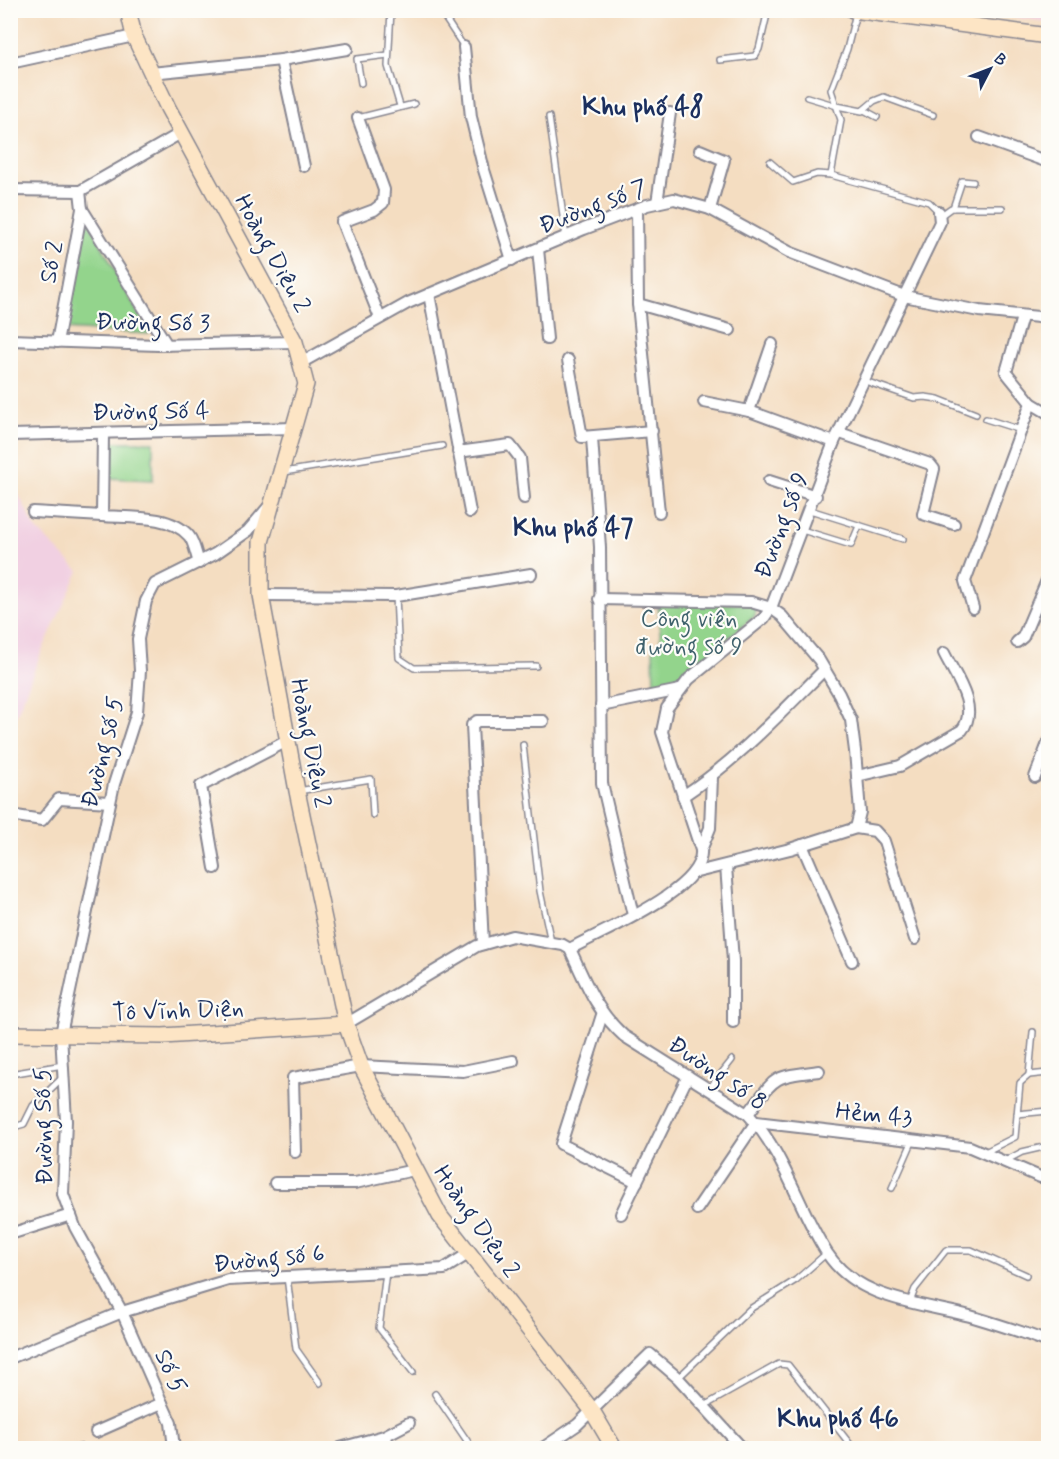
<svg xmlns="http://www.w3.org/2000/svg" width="1059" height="1459" font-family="Mynerve,sans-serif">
  <rect width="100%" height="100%" fill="#fdfcf7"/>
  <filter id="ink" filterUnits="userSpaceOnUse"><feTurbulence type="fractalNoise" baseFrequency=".0167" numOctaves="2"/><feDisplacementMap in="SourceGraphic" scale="12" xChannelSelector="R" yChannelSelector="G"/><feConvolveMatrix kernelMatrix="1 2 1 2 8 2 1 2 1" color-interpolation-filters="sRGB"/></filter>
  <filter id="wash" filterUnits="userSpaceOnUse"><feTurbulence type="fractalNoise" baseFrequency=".008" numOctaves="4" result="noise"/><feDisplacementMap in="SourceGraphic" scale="24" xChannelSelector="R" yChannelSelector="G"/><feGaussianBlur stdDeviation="1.35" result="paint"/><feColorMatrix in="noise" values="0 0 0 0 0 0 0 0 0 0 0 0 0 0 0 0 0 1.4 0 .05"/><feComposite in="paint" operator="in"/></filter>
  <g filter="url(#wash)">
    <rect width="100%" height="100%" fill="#f4ddc1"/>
    <g fill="#f1d0e2">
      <polygon points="972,11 1048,11 1048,22"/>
      <polygon points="11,480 36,529 79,571 41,653 11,729"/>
    </g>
    <g fill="#93d48c" stroke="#578275" stroke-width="1.5">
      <polygon points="82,209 149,334 63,329"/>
      <polygon points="108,442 153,442 153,480 106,478"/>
      <polygon points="658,603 749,604 756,610 755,616 671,684 654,691 653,648 661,646"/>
    </g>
  </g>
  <g filter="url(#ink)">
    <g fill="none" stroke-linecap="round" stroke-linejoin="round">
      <defs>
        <g id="lane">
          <polyline points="391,10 388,66 400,106"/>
          <polyline points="406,10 441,12 464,47"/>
          <polyline points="720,60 755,56 759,49 768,10"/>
          <polyline points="361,83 357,59 388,55"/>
          <polyline points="807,97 837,106 862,111 874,101 884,97 933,115"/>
          <polyline points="864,110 877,117"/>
          <polyline points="549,117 566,237"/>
          <polyline points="358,118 414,104"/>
          <polyline points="770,162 793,182 817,174 831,175 929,202 939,212"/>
          <polyline points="831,175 841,120 831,90 847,49 856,13"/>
          <polyline points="953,208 962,181 973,182"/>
          <polyline points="940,216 951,208 1002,208"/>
          <polyline points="865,381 914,398 925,397 938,399 976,414"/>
          <polyline points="986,419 1021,430"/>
          <polyline points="284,472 442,446"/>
          <polyline points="810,510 903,539"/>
          <polyline points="802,530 851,545 859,526"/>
          <polyline points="396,596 399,658 414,668 536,666"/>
          <polyline points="523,745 540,891 551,942"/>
          <polyline points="298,791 371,779 373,815"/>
          <polyline points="10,1074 63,1065"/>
          <polyline points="1029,1075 1048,1073"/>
          <polyline points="709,1089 732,1060"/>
          <polyline points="1017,1114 1048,1111"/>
          <polyline points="10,1128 24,1124 33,1106 63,1077"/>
          <polyline points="985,1152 1015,1137 1020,1083 1029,1075 1033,1032"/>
          <polyline points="1005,1161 1022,1152 1048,1146"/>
          <polyline points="892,1188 913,1140"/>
          <polyline points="386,1272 379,1328 413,1372"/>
          <polyline points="287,1277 296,1349 320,1383"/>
          <polyline points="910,1302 915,1289 946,1250 971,1250 1026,1275"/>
          <polyline points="678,1378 750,1309 796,1280 827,1253"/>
          <polyline points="435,1394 472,1448"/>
          <polyline points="704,1406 779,1364 788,1365 853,1448"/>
          <polyline points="78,1448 82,1447"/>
          <polyline points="159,1448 173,1444"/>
        </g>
        <g id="street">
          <polyline points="464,47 471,117 484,170 512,260"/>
          <polyline points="281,60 304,166"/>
          <polyline points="10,63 134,36"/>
          <polyline points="151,73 281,60 347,49"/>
          <polyline points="358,118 384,190 383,203 374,210 342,222 380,318"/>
          <polyline points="979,137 1048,162"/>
          <polyline points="700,150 724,160 710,209"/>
          <polyline points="10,190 80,191 181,133"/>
          <polyline points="657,203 670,113"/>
          <polyline points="82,209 167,345"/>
          <polyline points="637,209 638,304 659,512"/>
          <polyline points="538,249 547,339"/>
          <polyline points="429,294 470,512"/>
          <polyline points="638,304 730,330"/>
          <polyline points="10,340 158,345 295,342"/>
          <polyline points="57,342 82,209 80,191"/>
          <polyline points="568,360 582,437 652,431"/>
          <polyline points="299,364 408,303 584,229 647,205 674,199 710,209 789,252 904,296 979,311 1048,318"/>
          <polyline points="704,402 749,411 834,442"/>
          <polyline points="1031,403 1048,413"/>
          <polyline points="749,411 772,344"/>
          <path d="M103,433L102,516C129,518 170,514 189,536C194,542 196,554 199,563"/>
          <polyline points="840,433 930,464 934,469 923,514 954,524"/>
          <polyline points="10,435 294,428"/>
          <polyline points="592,438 600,547 602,783 633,915"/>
          <polyline points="458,452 510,445 520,458 524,498"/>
          <polyline points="769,481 816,496"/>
          <polyline points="33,512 102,516"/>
          <polyline points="261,595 396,596 531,574"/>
          <polyline points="599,599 751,602 771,608 782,616 819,660 839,694 851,720 855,751 860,812 856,828 790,849 693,873"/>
          <polyline points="973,608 965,581 1031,403 1006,372 1022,317"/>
          <polyline points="1017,642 1023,637 1048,578"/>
          <polyline points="601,706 680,690"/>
          <path d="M857,776L900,766L962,730C980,708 954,674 944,653"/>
          <polyline points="1035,777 1048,743"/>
          <path d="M683,796C736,761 779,715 824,670"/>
          <polyline points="10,815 42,820 59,799 110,802"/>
          <polyline points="856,828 875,831 884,841 915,939"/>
          <polyline points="802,845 852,961"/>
          <polyline points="701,850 710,828 712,777"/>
          <polyline points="726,866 733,961 733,1022"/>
          <polyline points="215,868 201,786 287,741"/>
          <polyline points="483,944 472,725 477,721 543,721"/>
          <path d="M570,949C601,931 705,890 701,850L662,732L667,708L689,679L764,618L771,608L834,442L940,222L939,212"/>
          <polyline points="602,1015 561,1144 637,1182"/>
          <path d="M346,1024L477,946L512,936L563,945L570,949C586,983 596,1011 624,1036L748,1114C785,1154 798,1208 827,1253C857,1300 921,1303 970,1316C997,1324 1023,1332 1048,1342"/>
          <path d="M748,1114C777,1075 771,1077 819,1071"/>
          <polyline points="295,1152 293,1078 361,1066 463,1071 513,1061"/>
          <polyline points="275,1183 355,1183 414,1170"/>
          <polyline points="697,1209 756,1122 970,1147 1040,1177 1048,1177"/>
          <polyline points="621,1214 688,1076"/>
          <polyline points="10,1234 71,1215"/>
          <polyline points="10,1358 122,1312 228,1280 444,1269 468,1254"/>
          <polyline points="1048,1423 1048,1420"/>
          <polyline points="96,1432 162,1403"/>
          <polyline points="384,1436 389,1448"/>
          <polyline points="174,1448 171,1423 162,1403 122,1312 75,1227 63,1194 66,1121 61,1034 114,784 137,712 140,671 138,639 146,601 155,584 215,554 248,531 270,505"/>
          <polyline points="340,1448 384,1436 409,1423"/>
          <polyline points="543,1448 577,1425 650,1354 678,1378 742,1448"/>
        </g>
        <g id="secondary">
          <polyline points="128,10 134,36 168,108 295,342 306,384 261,542 261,595 297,791 346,1024 361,1066 440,1216 591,1409 614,1448"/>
          <polyline points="853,10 1048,36"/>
          <polyline points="10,1034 163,1036 346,1024"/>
        </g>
      </defs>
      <use href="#lane" stroke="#888690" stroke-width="8"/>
      <use href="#street" stroke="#888690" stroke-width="14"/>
      <use href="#secondary" stroke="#888690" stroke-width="18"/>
      <use href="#lane" stroke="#fff" stroke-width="5"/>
      <use href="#street" stroke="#fff" stroke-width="10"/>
      <use href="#secondary" stroke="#fde5c5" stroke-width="15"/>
    </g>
  </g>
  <g text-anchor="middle" stroke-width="4.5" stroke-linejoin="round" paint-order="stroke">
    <g font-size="24" fill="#1b2f5e" stroke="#fdfcf7">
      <text transform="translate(593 206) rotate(-21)" y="8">Đường số 7</text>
      <text transform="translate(273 253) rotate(61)" y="8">Hoàng Diệu 2</text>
      <text transform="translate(51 262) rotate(-79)" y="8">Số 2</text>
      <text transform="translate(153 322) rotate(1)" y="8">Đường Số 3</text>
      <text transform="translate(151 411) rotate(-1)" y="8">Đường Số 4</text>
      <text transform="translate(781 525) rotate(-69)" y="8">Đường số 9</text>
      <text transform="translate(311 743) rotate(79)" y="8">Hoàng Diệu 2</text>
      <text transform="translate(102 752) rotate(-76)" y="8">Đường số 5</text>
      <text transform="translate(178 1010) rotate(-2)" y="8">Tô Vĩnh Diện</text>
      <text transform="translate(718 1073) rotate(34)" y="8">Đường số 8</text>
      <text transform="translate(874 1114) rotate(6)" y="8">Hẻm 43</text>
      <text transform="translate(43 1126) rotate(-91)" y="8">Đường Số 5</text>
      <text transform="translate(477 1221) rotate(55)" y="8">Hoàng Diệu 2</text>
      <text transform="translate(269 1258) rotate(-6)" y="8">Đường số 6</text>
      <text transform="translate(171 1371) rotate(66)" y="8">Số 5</text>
    </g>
    <g font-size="24" fill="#3f616c" stroke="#fdfcf7">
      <text x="689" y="626">Công viên<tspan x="689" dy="28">đường số 9</tspan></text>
    </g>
    <g font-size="26" font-weight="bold" fill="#1b2f5e" stroke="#fdfcf7">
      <text x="643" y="115">Khu phố 48</text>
      <text x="573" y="536">Khu phố 47</text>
      <text x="838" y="1427">Khu phố 46</text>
    </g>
  </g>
  <rect width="1059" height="1459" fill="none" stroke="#fdfcf7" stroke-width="36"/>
  <g transform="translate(990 69) rotate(48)" stroke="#fdfcf7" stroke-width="4.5" paint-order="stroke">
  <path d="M0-4.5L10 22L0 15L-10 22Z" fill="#1b2f5e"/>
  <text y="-9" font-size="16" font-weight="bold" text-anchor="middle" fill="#1b2f5e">B</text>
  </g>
</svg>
